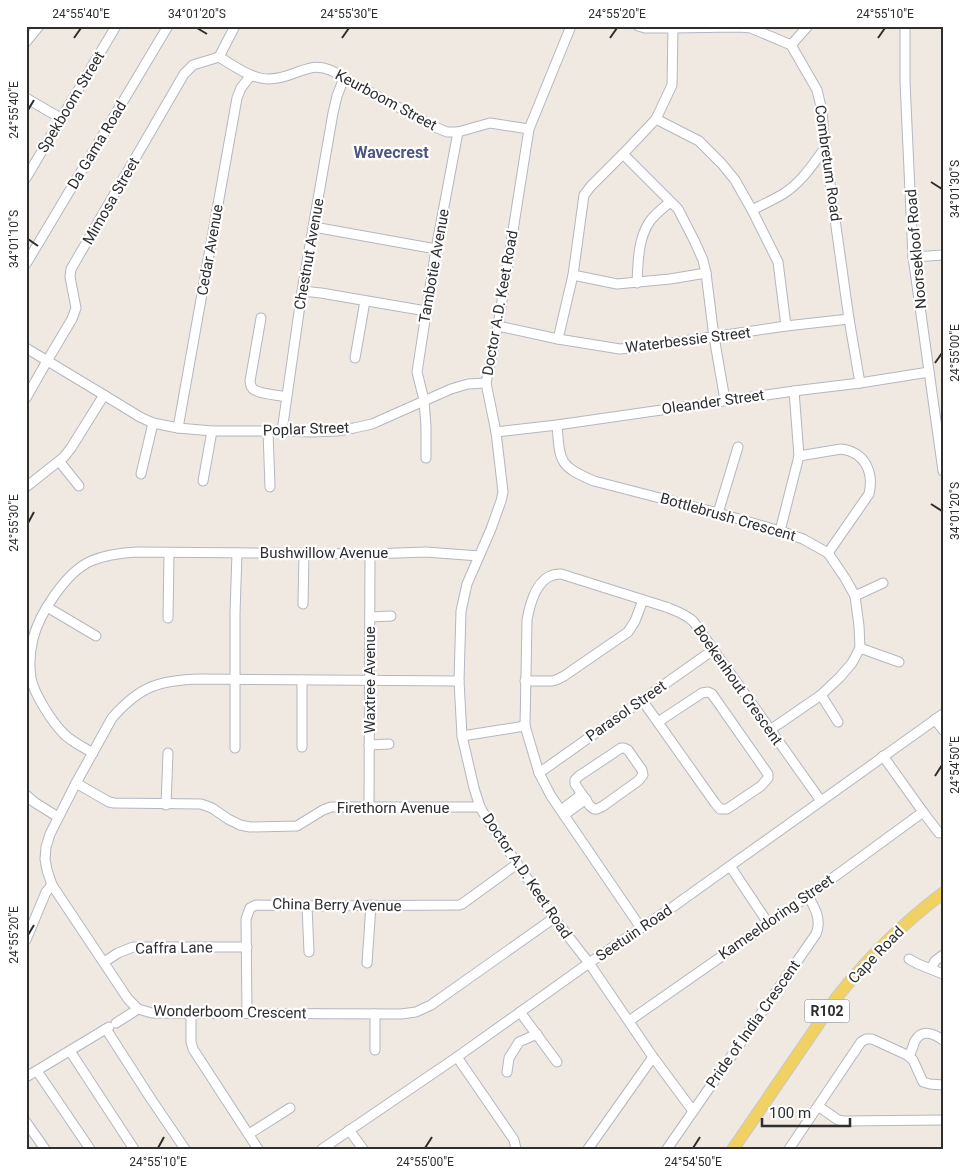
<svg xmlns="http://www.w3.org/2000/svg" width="969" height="1175" font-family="Roboto,sans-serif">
  <rect width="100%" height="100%" fill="#efe9e1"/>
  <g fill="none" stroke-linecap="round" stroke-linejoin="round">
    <defs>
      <g id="minor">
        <polyline points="571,26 529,129 498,326 486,383 496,432 503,492 501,501 491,529 467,584 461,611 459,681 462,736 474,788 480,807 487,819 554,918 589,963 653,1057 693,1111"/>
        <polyline points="638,26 645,28 673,28 739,27 751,28 791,45 817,90 822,111 825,148 849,319 860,383"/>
        <polyline points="905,26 905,82 913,257 943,471"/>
        <polyline points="26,42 39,26"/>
        <polyline points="791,45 808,26"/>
        <path d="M219,57C233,65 251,79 268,79C300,79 310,53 344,78L435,127L447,132H458L490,123L529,129"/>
        <polyline points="219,57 235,26"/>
        <polyline points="26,98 62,119"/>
        <polyline points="656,119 699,141 722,164 735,180 752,210 778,262 786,326"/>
        <polyline points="623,154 678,209 694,240 703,260 706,273 714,337 725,400"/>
        <polyline points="26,178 116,26"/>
        <path d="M752,210C762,205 773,200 783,194C801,183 813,164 825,148"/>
        <polyline points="314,227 436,249"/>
        <polyline points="913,257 943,255"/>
        <polyline points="26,264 168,26"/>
        <polyline points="573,275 617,284 670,279 706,273"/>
        <path d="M637,283C638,262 638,238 650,221C655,214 663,208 670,202"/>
        <polyline points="302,291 321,293 426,311"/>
        <path d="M261,318L250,381C251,385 250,386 253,389C259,394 278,395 286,397"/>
        <polyline points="498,326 558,339 620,349 650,346 786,326 849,319"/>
        <polyline points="558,339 573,275 584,195 591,186 623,154 656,119 672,85 673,28"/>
        <polyline points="26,348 104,395 140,417 153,423 178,428 212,431 282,431 311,432 337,431 354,428 372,424 451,389 468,384 486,383"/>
        <polyline points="355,358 365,301"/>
        <polyline points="26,398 47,361 72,319 76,308 70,277 71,269 184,74 193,65 219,57"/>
        <path d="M557,425C560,461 558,466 594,481L718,513L780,531L803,539L828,553L845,578L855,596L859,626L860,648L852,663L840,677L821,695L770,730"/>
        <polyline points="178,428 237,98 241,88 251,75"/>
        <polyline points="268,431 270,487"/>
        <polyline points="282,431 302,291 333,113 337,96 344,78"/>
        <polyline points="496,432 557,425 794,391 860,383 929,372"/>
        <path d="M799,456L841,449C865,452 874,472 869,494L828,553"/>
        <polyline points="426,458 426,427 424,400 417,372 436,249 458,132"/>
        <polyline points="59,461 79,486"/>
        <polyline points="141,474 153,423"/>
        <polyline points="203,481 212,431"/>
        <polyline points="26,487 64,457 71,448 104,395"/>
        <polyline points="718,513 738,447"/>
        <polyline points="780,531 799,456 794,391"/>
        <polyline points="855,596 883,583"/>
        <polyline points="303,604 304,553"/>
        <polyline points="47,607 96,636"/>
        <polyline points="370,617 391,616"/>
        <polyline points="168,618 169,553"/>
        <polyline points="860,648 899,662"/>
        <polyline points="302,680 302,747"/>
        <path d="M459,681L201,679C159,680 140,686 112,718L76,783L50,834L46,847L45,859L47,870L52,885L128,999L138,1009L152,1013L401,1014L416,1012L431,1005L554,918"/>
        <polyline points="525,681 552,681 556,680 564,676 628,632 635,621 643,600"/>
        <polyline points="821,695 838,722"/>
        <polyline points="642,700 715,803 720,809 727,809 761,786 768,778 768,774 712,694 708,692 702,693 658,722"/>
        <polyline points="935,719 943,730"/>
        <polyline points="462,736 525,726"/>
        <polyline points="369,745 389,744"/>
        <polyline points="235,748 235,613 237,553"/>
        <polygon points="621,748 624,748 628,750 642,770 643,775 638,781 603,806 597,809 594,809 590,806 575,784 575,780 579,776"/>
        <path d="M93,753C83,747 72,742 64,734C52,722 34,694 31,678C29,665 30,651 33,639C39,614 66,572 91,561C105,555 120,553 136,552L370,554L426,552L479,556"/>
        <polyline points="883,756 923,812 939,833"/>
        <polyline points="539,773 713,650"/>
        <polyline points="76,783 109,802 114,803 201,804 212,808 228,819 240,825 250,827 297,826 323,810 331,807 480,807"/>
        <polyline points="26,795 34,802 58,817"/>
        <polyline points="166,805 168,753"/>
        <polyline points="369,806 370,554"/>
        <polyline points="561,810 582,794"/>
        <polyline points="564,815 586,799"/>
        <polyline points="730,866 768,923"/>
        <polyline points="307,906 309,952"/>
        <path d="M641,928L551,796L539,773L525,726L527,620C530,603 538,573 561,574L666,607C676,611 685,614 693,621L821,801"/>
        <polyline points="26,940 46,892 52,885"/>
        <polyline points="909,959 918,964 943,974"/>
        <polyline points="104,962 118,953 133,947 247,947"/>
        <polyline points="367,963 371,905"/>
        <polyline points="931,969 935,961 943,955"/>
        <polyline points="247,1012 246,919 250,908 256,905 307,906 459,905 462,904 517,864"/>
        <polyline points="520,1012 557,1062"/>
        <polyline points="191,1013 191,1042 193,1049 258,1149"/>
        <polyline points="629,1021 808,896 923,812"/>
        <polyline points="116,1023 138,1009"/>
        <polyline points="106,1029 151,1099 185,1149"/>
        <polyline points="375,1050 375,1014"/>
        <polyline points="70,1051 134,1149"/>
        <path d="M909,1056C912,1051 913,1045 915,1041C922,1028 934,1034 943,1040"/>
        <polyline points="457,1057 514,1140 516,1149"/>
        <polyline points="37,1071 90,1149"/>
        <polyline points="507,1072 509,1058 519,1042 537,1034"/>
        <polyline points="26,1077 109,1027"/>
        <polyline points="818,1106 838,1120 843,1121 943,1120"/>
        <polyline points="26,1122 45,1149"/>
        <polyline points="349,1130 363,1149"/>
        <polyline points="249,1134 290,1108"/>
        <polyline points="322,1149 457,1057 589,963 674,906 943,714"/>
        <polyline points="588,1149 653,1057"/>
        <path d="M667,1149L816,934C822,920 815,908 808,896"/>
        <polyline points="789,1149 861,1042 866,1039 872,1039 907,1055 913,1060 923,1082 930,1084 943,1085"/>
      </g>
      <path id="major" d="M733,1149L837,997C868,958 903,923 943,893"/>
    </defs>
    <use href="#minor" stroke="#b4b7c1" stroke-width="11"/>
    <use href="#major" stroke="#c9c9c9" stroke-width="13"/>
    <use href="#minor" stroke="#fff" stroke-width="9"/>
    <use href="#major" stroke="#f2d163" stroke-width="11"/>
  </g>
  <path fill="none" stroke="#2e2e2e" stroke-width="2" d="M197,28L207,34M74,38L81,28M342,38L349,28M610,38L617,28M878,38L885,28M28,110L34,100M931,182L942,189M28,239L38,246M935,363L942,353M931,504L942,511M28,523L34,512M935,776L942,765M28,935L34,925M158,1148L164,1137M425,1148L432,1137M693,1148L700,1137"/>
  <g text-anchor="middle" stroke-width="4.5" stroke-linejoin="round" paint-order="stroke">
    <rect fill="#fff" stroke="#6d6d6d" stroke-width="1" x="804.5" y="999.5" width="45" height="23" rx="4"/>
    <g font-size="14" font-weight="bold" fill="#2e2e2e">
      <text x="827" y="1016">R102</text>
    </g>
    <g font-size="15" fill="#2e2e2e" stroke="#fff">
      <text transform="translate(386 100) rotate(28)" y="5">Keurboom Street</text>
      <text transform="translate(71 102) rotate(-59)" y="5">Spekboom Street</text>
      <text transform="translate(97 145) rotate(-59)" y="5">Da Gama Road</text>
      <text transform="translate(828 163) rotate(82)" y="5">Combretum Road</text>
      <text transform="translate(111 201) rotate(-60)" y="5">Mimosa Street</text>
      <text transform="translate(916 249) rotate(-95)" y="5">Noorsekloof Road</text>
      <text transform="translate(210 250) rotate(-80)" y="5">Cedar Avenue</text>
      <text transform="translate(309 254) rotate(-80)" y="5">Chestnut Avenue</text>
      <text transform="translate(434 266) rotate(-80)" y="5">Tambotie Avenue</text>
      <text transform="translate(500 303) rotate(-80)" y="5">Doctor A.D. Keet Road</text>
      <text transform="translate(688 340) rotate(-7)" y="5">Waterbessie Street</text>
      <text transform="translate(713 402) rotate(-8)" y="5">Oleander Street</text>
      <text transform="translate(306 429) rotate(-2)" y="5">Poplar Street</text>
      <text transform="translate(728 517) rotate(16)" y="5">Bottlebrush Crescent</text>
      <text x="324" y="558">Bushwillow Avenue</text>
      <text transform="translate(370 680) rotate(-90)" y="5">Waxtree Avenue</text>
      <text transform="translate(738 685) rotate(55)" y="5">Boekenhout Crescent</text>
      <text transform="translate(626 711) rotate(-35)" y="5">Parasol Street</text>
      <text x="393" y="813">Firethorn Avenue</text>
      <text transform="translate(527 876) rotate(56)" y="5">Doctor A.D. Keet Road</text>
      <text transform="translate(337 905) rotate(1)" y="5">China Berry Avenue</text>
      <text transform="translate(776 917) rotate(-35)" y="5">Kameeldoring Street</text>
      <text transform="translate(634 933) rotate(-34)" y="5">Seetuin Road</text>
      <text transform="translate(174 948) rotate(-1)" y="5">Caffra Lane</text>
      <text transform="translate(876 955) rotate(-46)" y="5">Cape Road</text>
      <text transform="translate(230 1012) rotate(1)" y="5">Wonderboom Crescent</text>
      <text transform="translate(753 1024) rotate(-55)" y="5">Pride of India Crescent</text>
    </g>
    <g font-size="16" font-weight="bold" fill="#4d5680" stroke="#fff">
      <text x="391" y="158">Wavecrest</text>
    </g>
  </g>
  <rect width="969" height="1175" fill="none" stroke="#ffffff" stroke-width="55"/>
  <path d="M762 1118v8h88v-8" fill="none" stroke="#2e2e2e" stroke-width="2.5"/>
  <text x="769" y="1118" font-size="15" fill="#2e2e2e" stroke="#ffffff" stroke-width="4" paint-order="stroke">100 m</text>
  <rect x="28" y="28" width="914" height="1120" fill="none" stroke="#2e2e2e" stroke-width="2"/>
  <g font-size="12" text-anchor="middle" fill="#2e2e2e">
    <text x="81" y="18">24°55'40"E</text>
    <text x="197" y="18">34°01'20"S</text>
    <text x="349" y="18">24°55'30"E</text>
    <text x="617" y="18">24°55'20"E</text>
    <text x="885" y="18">24°55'10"E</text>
    <text transform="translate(14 110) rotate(-90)" y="4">24°55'40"E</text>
    <text transform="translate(955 189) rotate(-90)" y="4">34°01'30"S</text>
    <text transform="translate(14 239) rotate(-90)" y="4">34°01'10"S</text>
    <text transform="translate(955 353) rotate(-90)" y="4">24°55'00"E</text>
    <text transform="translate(955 511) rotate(-90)" y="4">34°01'20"S</text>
    <text transform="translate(14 523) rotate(-90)" y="4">24°55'30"E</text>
    <text transform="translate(955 765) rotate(-90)" y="4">24°54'50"E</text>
    <text transform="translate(14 935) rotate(-90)" y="4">24°55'20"E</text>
    <text x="158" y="1166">24°55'10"E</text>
    <text x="425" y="1166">24°55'00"E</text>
    <text x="693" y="1166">24°54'50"E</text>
  </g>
</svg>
